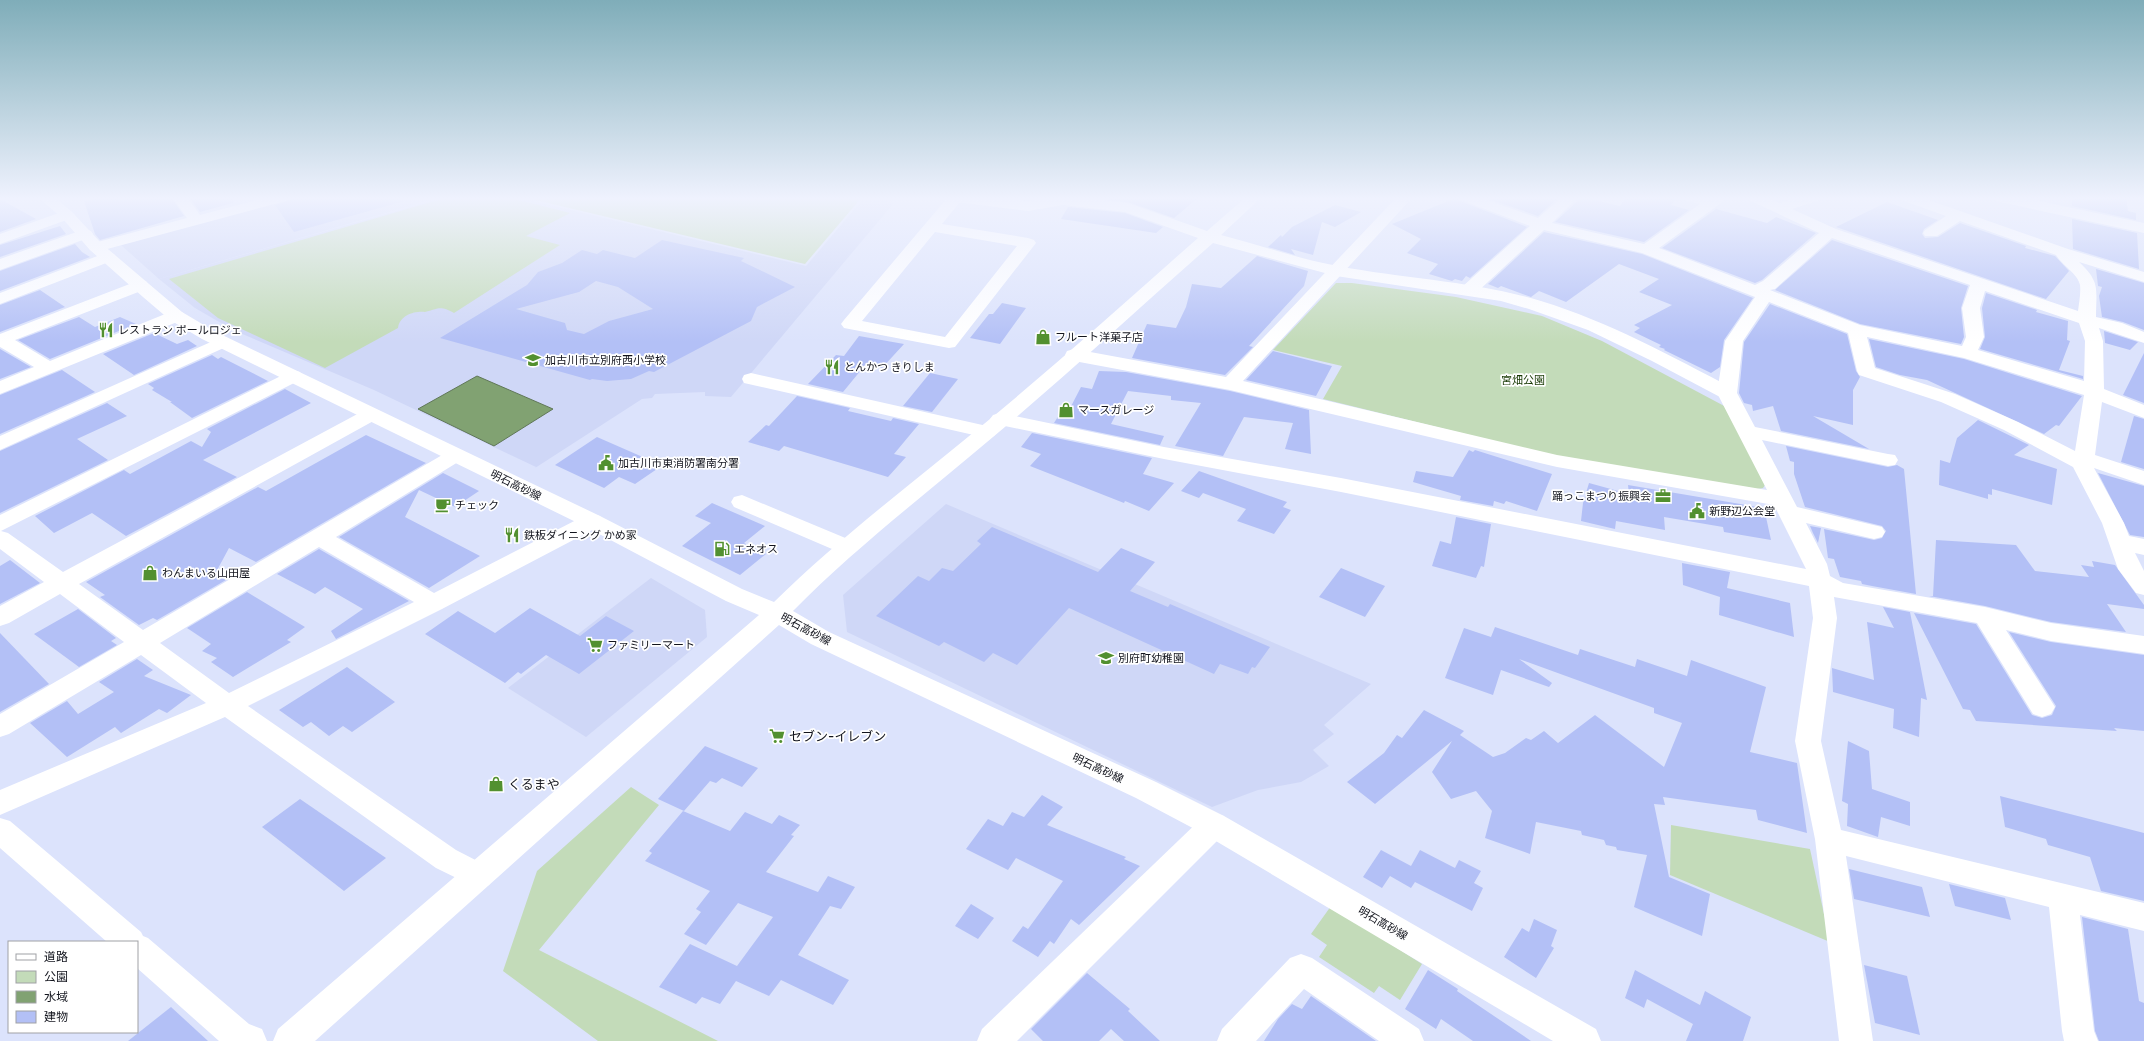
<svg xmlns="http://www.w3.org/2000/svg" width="2144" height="1041" font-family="Rubik,'Noto Sans JP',sans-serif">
  <rect width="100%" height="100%" fill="#dce3fc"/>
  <g fill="#cfd7f7">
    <polygon points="297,197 441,197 159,279 121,245"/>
    <polygon points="444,197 516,197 806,266 865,197 885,197 893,204 731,397 705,396 705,392 655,394 652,398 642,399 535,468 536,467 374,390 233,330 195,308 159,279"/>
    <polygon points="946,504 1371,684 1324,725 1334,734 1313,750 1329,766 1301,782 1258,790 1212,807 847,632 843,595"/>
    <polygon points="651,578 705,610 707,637 586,737 508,688"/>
  </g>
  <g fill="#c3dbb9">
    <path d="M448,197H507L570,213L526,236L560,245L454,313C440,305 438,309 425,312C414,311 400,315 398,328L325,368L218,318L169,279Z"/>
    <polygon points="523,197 862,197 805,264"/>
    <polygon points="1336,283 1352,283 1456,297 1542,316 1602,341 1728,408 1765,485 1763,488 1757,489 1559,457 1323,399 1342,366 1273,350"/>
    <polygon points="631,787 659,805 539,950 718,1041 598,1041 503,971 537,871"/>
    <polygon points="1671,825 1810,849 1830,942 1670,875"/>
    <polygon points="1331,906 1422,964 1400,1000 1379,986 1374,993 1319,957 1327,945 1311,934"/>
  </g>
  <polygon fill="#81a272" stroke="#607758" points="477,376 553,409 494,446 418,409"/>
  <g fill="#b3c0f6" fill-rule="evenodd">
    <polygon points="101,197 118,197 120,200 133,197 171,197 184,216 100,240 95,234 84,201"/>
    <polygon points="189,197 232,197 233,203 200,212"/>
    <polygon points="293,197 400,197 401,202 294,232 275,205 289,201"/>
    <polygon points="1085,197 1199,197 1174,218 1128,202"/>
    <polygon points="1458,197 1460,201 1527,227 1470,278 1466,276 1462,281 1455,279 1452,281 1429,274 1438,264 1407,253 1421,239 1392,224"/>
    <polygon points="1483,197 1553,197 1558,198 1538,216"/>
    <polygon points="1582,197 1620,206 1626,197 1650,199 1651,197 1677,197 1671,205 1689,210 1644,242 1555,222"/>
    <polygon points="2072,197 2126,197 2128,211 2136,213 2136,220 2072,206"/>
    <polygon points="0,199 36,219 0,232"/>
    <polygon points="1887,202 1938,220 1924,229 1922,234 1925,238 1938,237 1960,223 2026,246 2025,248 2055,256 2069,271 2046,299 1836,227"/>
    <polygon points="1335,205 1361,212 1335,227 1322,222 1313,255 1291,249 1295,255 1268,247 1281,235 1282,237 1292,227"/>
    <polygon points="1068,207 1125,213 1163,227 1156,233 1061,219"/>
    <polygon points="1716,209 1767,223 1776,217 1816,233 1762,280 1755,283 1662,248"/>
    <polygon points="2072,219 2137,233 2139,269 2073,249"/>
    <polygon points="60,226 66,234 0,257 0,245"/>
    <polygon points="1544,232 1642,254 1753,298 1724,340 1720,367 1711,373 1664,350 1665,349 1659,347 1661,345 1634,332 1640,328 1634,325 1672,305 1639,292 1659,279 1619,264 1566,302 1539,291 1531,297 1501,286 1498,288 1488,284"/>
    <path d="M662,240L744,258L741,261L795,287L757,307L751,321L654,372L649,371L631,379L607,381L592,379L590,380L440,338L527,285L538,272L562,263L582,250L597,254L603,250L635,258ZM596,281L618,287L653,309L609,321L584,334L567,330L565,323L516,309L579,292Z"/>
    <polygon points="1832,240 1968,286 1961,308 1964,337 1961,344 1860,324 1775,290"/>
    <polygon points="75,244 82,252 90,257 0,291 0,271"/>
    <polygon points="1257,256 1308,271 1304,286 1249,346 1253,347 1225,375 1132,358 1147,324 1176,328 1186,307 1192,284 1221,288"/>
    <polygon points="2096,269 2144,283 2144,330 2123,322 2102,317 2099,296 2102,287 2098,286"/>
    <polygon points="40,290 65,307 0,332 0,305"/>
    <polygon points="1986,293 2037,310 2036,312 2068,321 2067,340 2070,341 2059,370 2083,376 2083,379 1980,349 1985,337 1982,308"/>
    <polygon points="1002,303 1026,308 1000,344 970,338 989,314 993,314"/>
    <polygon points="1770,304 1847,334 1856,371 1860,377 1853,390 1853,425 1813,416 1869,449 1781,431 1773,406 1753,411 1752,405 1744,403 1739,393 1744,342"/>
    <polygon points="79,317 95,327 120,317 136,324 50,359 18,340"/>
    <polygon points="2104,331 2138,342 2130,350 2105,343"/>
    <polygon points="154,333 177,344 188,340 197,346 134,375 103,354"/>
    <polygon points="859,336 904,344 882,368 866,364 843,392 808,384 836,355 844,356"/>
    <polygon points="1869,339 1964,359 2082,396 2059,426 2056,425 2044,434 1927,380 1900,375 1876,367"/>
    <polygon points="0,349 31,367 0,379"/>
    <polygon points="1273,351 1332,366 1316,396 1246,380"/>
    <polygon points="2144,353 2144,403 2123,395"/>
    <polygon points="212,355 218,359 221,357 268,381 192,418 170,402 172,402 152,390 154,388 148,384"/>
    <polygon points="62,370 95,392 0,434 0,395"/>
    <polygon points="1099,371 1126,372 1230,391 1309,410 1311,454 1285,449 1293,423 1244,417 1223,456 1175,446 1201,403 1171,400 1171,396 1128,391 1111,424 1164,436 1160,445 1054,423 1059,415 1066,416 1081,387 1092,389"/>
    <polygon points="930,373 958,379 932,412 903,406"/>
    <polygon points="285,389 311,403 203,460 237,477 126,536 92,513 54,533 35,516 124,470 130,474 191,441 202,447 211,432 207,429"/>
    <polygon points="797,396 850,408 848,411 891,421 893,418 919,424 894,454 906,457 888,477 784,446 779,451 748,442 766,425 769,426"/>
    <polygon points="107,403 127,416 77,439 108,460 0,513 0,451"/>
    <polygon points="2134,416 2144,419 2144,469 2121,462"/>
    <polygon points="1978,420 2029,445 2014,455 2057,469 2052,505 1992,489 1992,495 1988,494 1988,499 1939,485 1940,460 1950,463 1957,438"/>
    <polygon points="1032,433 1152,458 1143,474 1174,483 1149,511 1125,501 1124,503 1030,466 1041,454 1021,447"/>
    <polygon points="366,435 426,463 256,562 229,548 215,574 226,580 157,620 153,618 139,625 100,597 105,595 86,582 258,487 266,491"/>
    <polygon points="597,437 645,458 640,462 657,469 635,484 619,477 604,488 555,465"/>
    <polygon points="1786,446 1888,467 1897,465 1904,469 1916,594 1872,586 1862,584 1861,581 1840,577 1834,559 1828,558 1824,529 1874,540 1882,538 1886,531 1882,526 1805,507 1794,474 1794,462 1790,461"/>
    <polygon points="1469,450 1473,452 1475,450 1552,474 1537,511 1506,501 1504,504 1494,501 1493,506 1460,500 1461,496 1413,482 1416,471 1453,477"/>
    <polygon points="1199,471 1287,502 1283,507 1291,510 1274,534 1237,521 1246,509 1203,493 1199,498 1181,491"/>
    <polygon points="443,473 479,491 455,507 419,490 405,517 480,556 429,588 339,537"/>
    <polygon points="2098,473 2144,486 2144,537 2130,535"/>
    <polygon points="1589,483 1629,494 1628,485 1764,508 1771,540 1724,532 1723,527 1664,517 1665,530 1616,521 1615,529 1581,521 1583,503"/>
    <polygon points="712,503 765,526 744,543 766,554 740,575 682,546 711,523 695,516"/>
    <polygon points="1456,517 1491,524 1484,567 1481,566 1476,578 1432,566 1440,541 1451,544"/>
    <polygon points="1810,526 1821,528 1818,543 1813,533"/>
    <polygon points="992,527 1098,572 1121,548 1155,562 1130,591 1168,607 1170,604 1270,647 1255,668 1252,667 1248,674 1220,664 1214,674 1069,608 1017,665 993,653 984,662 944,642 939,646 876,616 918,576 929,581 942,568 953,571 981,544 977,541"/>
    <polygon points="1936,540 2016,545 2035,571 2089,577 2081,565 2094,567 2092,561 2115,565 2144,605 2144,609 2107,604 2126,632 2051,622 1985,606 1929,596 1933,596"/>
    <polygon points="319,549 409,601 336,639 331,631 363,609 325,587 315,594 277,574"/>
    <polygon points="10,560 40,583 0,604 0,566"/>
    <polygon points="1682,563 1730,572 1727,588 1790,603 1794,637 1719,615 1720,597 1683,585"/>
    <polygon points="1341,568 1385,586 1365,617 1319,597"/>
    <polygon points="247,592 305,627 287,640 291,642 233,677 211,662 217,658 202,651 211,644 187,628"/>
    <polygon points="1883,607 1910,612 1927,700 1921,698 1919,737 1893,728 1894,709 1833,692 1832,668 1874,680 1867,622 1894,628"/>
    <polygon points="530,608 580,636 606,616 634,631 579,674 546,655 521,674 518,672 505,683 425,634 458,611 495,633"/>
    <polygon points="78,609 116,638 111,641 117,645 79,667 34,634"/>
    <polygon points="1914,613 1976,624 2032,715 2042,718 2052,715 2056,706 2009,632 2051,642 2144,655 2144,731 2114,728 2117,731 1976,721 1970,710 1963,709"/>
    <polygon points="1495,627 1578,655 1580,649 1635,667 1637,659 1687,676 1691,660 1766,687 1750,752 1797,763 1807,833 1758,820 1756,810 1663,797 1665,805 1654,804 1669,877 1710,894 1702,936 1634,907 1647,855 1617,850 1616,847 1606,845 1604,840 1582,835 1581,831 1536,822 1530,854 1485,838 1492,811 1476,791 1451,799 1432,772 1452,741 1375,804 1347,782 1384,753 1397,735 1402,738 1424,710 1464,731 1460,735 1493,757 1505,753 1526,738 1531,740 1544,731 1558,743 1595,715 1664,767 1682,723 1654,713 1654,708 1519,659 1552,683 1549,687 1501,670 1493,695 1445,678 1464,628 1491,637"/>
    <polygon points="0,633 49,684 0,712"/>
    <polygon points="137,659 153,670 144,676 191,695 167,713 159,709 121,733 115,727 67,757 30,723 67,701 78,714 114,692 99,682"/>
    <polygon points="347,667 395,702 352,732 343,726 329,736 311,722 303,727 279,710"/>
    <polygon points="1848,741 1869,751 1872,789 1910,802 1910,826 1881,817 1878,837 1847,826 1848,804 1842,801"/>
    <polygon points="705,746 758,768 742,787 722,778 716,783 710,781 684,811 658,799"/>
    <polygon points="1042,795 1063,807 1047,825 1126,857 1124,859 1140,866 1079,925 1071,919 1054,944 1050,941 1038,957 1012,941 1023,926 1028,929 1063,881 1016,858 1008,870 966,849 988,819 1003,826 1012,812 1024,817"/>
    <polygon points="2000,796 2144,833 2144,901 2101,891 2090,857 2048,845 2046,839 2005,827"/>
    <polygon points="300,799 386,858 344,891 262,827"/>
    <polygon points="683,811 730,831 745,812 772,824 779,815 800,825 791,835 794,836 766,872 818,892 828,876 855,887 841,909 830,906 798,955 849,980 833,1005 781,980 769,996 736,981 720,1004 702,997 696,1004 659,987 690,944 737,966 773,917 738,903 706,945 684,934 701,912 696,909 710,891 645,861 652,853 649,851"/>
    <polygon points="1381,850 1411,866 1420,850 1455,868 1459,860 1481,871 1474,883 1483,888 1472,911 1415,882 1411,888 1390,876 1382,888 1363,877"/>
    <polygon points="1849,869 1922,887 1930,917 1854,899"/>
    <polygon points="1949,884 2005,898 2011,920 1955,906"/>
    <polygon points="971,904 994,918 978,939 955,926"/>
    <polygon points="2082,917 2128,929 2139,1001 2144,1003 2144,1041 2099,1041 2095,1031"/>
    <polygon points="1534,919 1557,930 1551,946 1554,948 1536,978 1504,957 1522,928 1529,932"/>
    <polygon points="1864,965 1907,976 1920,1035 1875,1023"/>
    <polygon points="1428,970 1458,989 1457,991 1531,1041 1473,1041 1441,1019 1436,1029 1405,1009"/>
    <polygon points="1635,970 1700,1005 1705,991 1751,1017 1743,1041 1686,1041 1693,1024 1647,999 1644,1008 1625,998"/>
    <polygon points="1087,973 1130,1009 1128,1011 1160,1041 1124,1041 1111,1029 1099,1041 1043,1041 1031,1029"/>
    <polygon points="1311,996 1376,1041 1264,1041 1278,1019 1292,1004 1302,1009"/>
    <polygon points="171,1007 208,1041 128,1041"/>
  </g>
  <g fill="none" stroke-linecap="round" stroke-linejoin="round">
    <g fill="#fff" fill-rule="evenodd">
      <polygon points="172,197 187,197 200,215 268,197 292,197 289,200 96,252 90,250 88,247 90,244 187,218"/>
      <path d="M948,197H964L942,224L1028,238L1034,240L1036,243L955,347L949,348L844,328L841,324L844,320ZM935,232L1017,246L945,337L862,321Z"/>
      <path d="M1397,197H1413L1243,381L1557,455L1767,490L1717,393L1725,341L1755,297L1642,253L1544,230L1475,294H1463L1460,290L1463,286L1530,226L1461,200L1459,197H1479L1538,218L1562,197H1578L1552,223L1644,244L1700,204L1684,200L1682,197H1727L1717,206L1659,248L1755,285L1763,281L1819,233L1749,200L1747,197H1766L1779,203L1800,197H1822L1820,200L1792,209L1836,229L2078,311C2079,303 2081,293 2080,285C2078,274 2062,265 2056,255L1960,221L1937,236H1925L1923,233L1925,230L1946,216L1901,200L1898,197H1920L2068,249L2144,272V282L2079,262C2101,282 2096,290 2096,317L2122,323L2144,332V343L2099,328L2103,341L2104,389L2144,405V418L2102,402L2095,455L2144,471V485L2094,468L2124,523L2129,536L2144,539V555L2135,553L2144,571V595L2136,593L2118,569L2102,523L2073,467L2004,430L1941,402L1859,375L1857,371L1848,333L1769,302L1743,341L1737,393L1755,427L1888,454L1895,455L1898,460L1895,465L1888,466L1762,440L1797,507L1882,527L1885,532L1882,537L1874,539L1806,523L1827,564L1830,576L1843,583L1985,607L2051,623L2144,636V654L2051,641L2006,630L2055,707L2051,714L2042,717L2033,714L1977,623L1834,597L1837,618L1821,741L1841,830L2144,903V931L2080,915L2094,1031L2098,1041H2064L2062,1031L2049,907L1846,856L1873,1041H1839L1815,839L1795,741L1813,618L1809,586L1341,492L1164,459L1000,425L993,423L990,419L993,415L1000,413L1164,447L1341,478L1806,569L1774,505L1557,467L1230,390L1074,361L1067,359L1065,355L1067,351L1074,349L1226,377ZM1832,238L1970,285L1962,308L1966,337L1962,346L1860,325L1770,290L1775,289ZM1985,291L2079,323L2085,341L2084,381L1978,350L1984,337L1980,308ZM1867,337L1964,358L2084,395L2075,451L2018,422L1955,394L1875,368Z"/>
      <polygon points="1992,197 2020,197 2144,223 2144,233 2000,202 1995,200"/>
      <polygon points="67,210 72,212 75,215 72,218 0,244 0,234"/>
      <polygon points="85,229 91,231 93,234 91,237 0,270 0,259"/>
      <polygon points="108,252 114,254 116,257 114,260 0,304 0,293"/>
      <polygon points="140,280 146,281 148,285 146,289 15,340 50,361 170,312 176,311 182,312 185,316 182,320 0,394 0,381 34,367 0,347 0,334"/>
      <polygon points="222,337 228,338 231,342 228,346 0,450 0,436"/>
      <path d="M293,370L300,372L302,376L300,380L1,531L8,533L63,572L363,411L370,409L377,411L380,415L377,419L79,584L143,630L449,451L456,449L463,451L466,455L463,459L336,537L434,593L584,516L592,514L600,516L603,521L600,526L442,609L248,706L456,850L489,867L494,876L489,885L479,889L436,868L225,717L0,815V790L206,703L141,655L9,734L0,737V714L124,642L60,594L9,623L0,626V606L44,582L0,549V515ZM319,547L414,602L229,693L160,643Z"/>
      <polygon points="751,373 987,426 994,428 997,432 994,436 987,438 744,383 742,379 744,375"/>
      <polygon points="742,495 855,542 858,547 855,552 847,555 839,552 734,507 731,502 734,497"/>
      <polygon points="1214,813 1224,816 1228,825 1224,834 1017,1041 977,1041 982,1029 1204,816"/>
      <polygon points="0,818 10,821 141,932 143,936 148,938 249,1024 262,1029 267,1041 219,1041 137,968 137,942 107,942 0,848"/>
      <polygon points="1301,954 1312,958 1419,1029 1424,1041 1379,1041 1304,989 1256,1041 1217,1041 1222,1029 1290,958"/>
    </g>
    <path fill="#fff" fill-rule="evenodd" d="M38,197H54L72,212L102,244L182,312L214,331L600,516L742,589L774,602C838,539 910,485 979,428C1054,367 1125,302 1198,238L1125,212L1063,205L1028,211L956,202L951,200L949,197H990L1028,201L1055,197H1074L1128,203L1207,231L1246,197H1262L1221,235C1260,245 1299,259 1338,266C1405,279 1475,281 1541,301C1609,322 1671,356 1734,389L1737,393L1734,397L1727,399L1720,397L1652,361L1588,330L1529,309L1501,301L1336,276L1213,243C1140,307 1068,374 993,437C926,494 855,548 793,611L829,632L1156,782L1224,816L1596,1029L1601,1041H1553L1204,834L1136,798L811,644L779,625L315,1041H273L278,1029L759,615L726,601L584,526L202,339L170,320L143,297L90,250L62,218Z"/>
  </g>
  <linearGradient id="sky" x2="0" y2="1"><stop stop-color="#7fadb9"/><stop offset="0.58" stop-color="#eff2fe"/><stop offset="1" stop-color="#eff2fe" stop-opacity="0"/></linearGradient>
  <rect width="2144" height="342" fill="url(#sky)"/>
  <defs>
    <symbol id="restaurant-bare" viewBox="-9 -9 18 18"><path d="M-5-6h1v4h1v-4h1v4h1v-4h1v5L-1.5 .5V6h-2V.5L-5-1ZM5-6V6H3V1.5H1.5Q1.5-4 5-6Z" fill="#529030" stroke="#fff" stroke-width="2.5" paint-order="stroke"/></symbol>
    <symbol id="shop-bare" viewBox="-9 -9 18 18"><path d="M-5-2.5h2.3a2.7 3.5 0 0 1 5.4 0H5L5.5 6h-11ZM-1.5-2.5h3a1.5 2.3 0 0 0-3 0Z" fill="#529030" stroke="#fff" stroke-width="2.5" paint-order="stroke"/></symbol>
    <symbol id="school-bare" viewBox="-9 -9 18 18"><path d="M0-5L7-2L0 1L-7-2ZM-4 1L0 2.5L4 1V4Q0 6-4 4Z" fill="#529030" stroke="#fff" stroke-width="2.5" paint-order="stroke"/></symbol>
    <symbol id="civic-bare" viewBox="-9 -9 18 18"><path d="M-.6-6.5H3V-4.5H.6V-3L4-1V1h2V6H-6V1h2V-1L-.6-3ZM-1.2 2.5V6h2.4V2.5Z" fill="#529030" stroke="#fff" stroke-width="2.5" paint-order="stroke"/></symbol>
    <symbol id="office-bare" viewBox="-9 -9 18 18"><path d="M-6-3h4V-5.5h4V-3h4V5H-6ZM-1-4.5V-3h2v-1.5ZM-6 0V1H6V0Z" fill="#529030" stroke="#fff" stroke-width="2.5" paint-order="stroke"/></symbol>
    <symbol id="cafe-bare" viewBox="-9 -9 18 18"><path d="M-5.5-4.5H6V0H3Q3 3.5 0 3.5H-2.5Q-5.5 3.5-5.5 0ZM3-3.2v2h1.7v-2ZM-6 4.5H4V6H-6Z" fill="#529030" stroke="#fff" stroke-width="2.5" paint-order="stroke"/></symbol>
    <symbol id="fuel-bare" viewBox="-9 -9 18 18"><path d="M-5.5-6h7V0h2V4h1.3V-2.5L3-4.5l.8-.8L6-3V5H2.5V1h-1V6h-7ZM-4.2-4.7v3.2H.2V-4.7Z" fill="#529030" stroke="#fff" stroke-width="2.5" paint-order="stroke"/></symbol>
    <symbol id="supermarket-bare" viewBox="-9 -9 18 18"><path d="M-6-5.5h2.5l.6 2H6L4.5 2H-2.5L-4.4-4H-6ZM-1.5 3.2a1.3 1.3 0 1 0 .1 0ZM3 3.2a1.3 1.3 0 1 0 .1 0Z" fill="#529030" stroke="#fff" stroke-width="2.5" paint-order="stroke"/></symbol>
  </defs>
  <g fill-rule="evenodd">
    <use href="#restaurant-bare" x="95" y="319" width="22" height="22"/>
    <use href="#shop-bare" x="1032" y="326" width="22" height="22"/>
    <use href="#school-bare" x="522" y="349" width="22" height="22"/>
    <use href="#restaurant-bare" x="821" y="356" width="22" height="22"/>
    <use href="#shop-bare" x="1055" y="399" width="22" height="22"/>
    <use href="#civic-bare" x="595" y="452" width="22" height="22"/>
    <use href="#office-bare" x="1652" y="485" width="22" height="22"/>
    <use href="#cafe-bare" x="432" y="494" width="22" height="22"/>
    <use href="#civic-bare" x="1686" y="500" width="22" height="22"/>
    <use href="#restaurant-bare" x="501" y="524" width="22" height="22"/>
    <use href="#fuel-bare" x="711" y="538" width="22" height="22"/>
    <use href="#shop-bare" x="139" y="562" width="22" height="22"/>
    <use href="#supermarket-bare" x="584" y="634" width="22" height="22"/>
    <use href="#school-bare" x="1095" y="647" width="22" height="22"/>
    <use href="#supermarket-bare" x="766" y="725" width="22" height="22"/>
    <use href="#shop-bare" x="485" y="773" width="22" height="22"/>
  </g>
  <g text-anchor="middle" stroke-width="3.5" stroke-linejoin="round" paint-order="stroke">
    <g font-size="11" fill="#12141d" stroke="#fff" text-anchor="start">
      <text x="118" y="334">レストラン ポールロジェ</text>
      <text x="1055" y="341">フルート洋菓子店</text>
      <text x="545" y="364">加古川市立別府西小学校</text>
      <text x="844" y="371">とんかつ きりしま</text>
      <text x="1078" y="414">マースガレージ</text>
      <text x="618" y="467">加古川市東消防署南分署</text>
      <text x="1651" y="500" text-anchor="end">踊っこまつり振興会</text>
      <text x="455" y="509">チェック</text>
      <text x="1709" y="515">新野辺公会堂</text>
      <text x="524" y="539">鉄板ダイニング かめ家</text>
      <text x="734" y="553">エネオス</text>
      <text x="162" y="577">わんまいる山田屋</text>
      <text x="607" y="649">ファミリーマート</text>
      <text x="1118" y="662">別府町幼稚園</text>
    </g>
    <g font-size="11" fill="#183904" stroke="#fff">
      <text x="1523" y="384">宮畑公園</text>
    </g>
    <g font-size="11" fill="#12141d" stroke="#fff">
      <text transform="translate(516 485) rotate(26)" y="4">明石高砂線</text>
      <text transform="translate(806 629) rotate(28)" y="4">明石高砂線</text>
      <text transform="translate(1098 768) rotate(25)" y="4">明石高砂線</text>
      <text transform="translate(1383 923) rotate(30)" y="4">明石高砂線</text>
    </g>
    <g font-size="13" fill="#12141d" stroke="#fff" text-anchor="start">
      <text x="789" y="741">セブン-イレブン</text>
      <text x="508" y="789">くるまや</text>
    </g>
  </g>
  <rect x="8" y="941" width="130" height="92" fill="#ffffff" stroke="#a0a1a5"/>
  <rect x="16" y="954" width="20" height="6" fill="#ffffff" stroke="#a0a1a5"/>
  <text x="44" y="961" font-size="12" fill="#12141d">道路</text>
  <rect x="16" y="971" width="20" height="12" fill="#c3dbb9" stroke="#a0a1a5"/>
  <text x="44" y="981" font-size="12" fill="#12141d">公園</text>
  <rect x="16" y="991" width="20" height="12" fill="#81a272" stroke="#a0a1a5"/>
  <text x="44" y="1001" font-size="12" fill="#12141d">水域</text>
  <rect x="16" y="1011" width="20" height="12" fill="#b3c0f6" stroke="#a0a1a5"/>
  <text x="44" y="1021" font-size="12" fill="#12141d">建物</text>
</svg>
